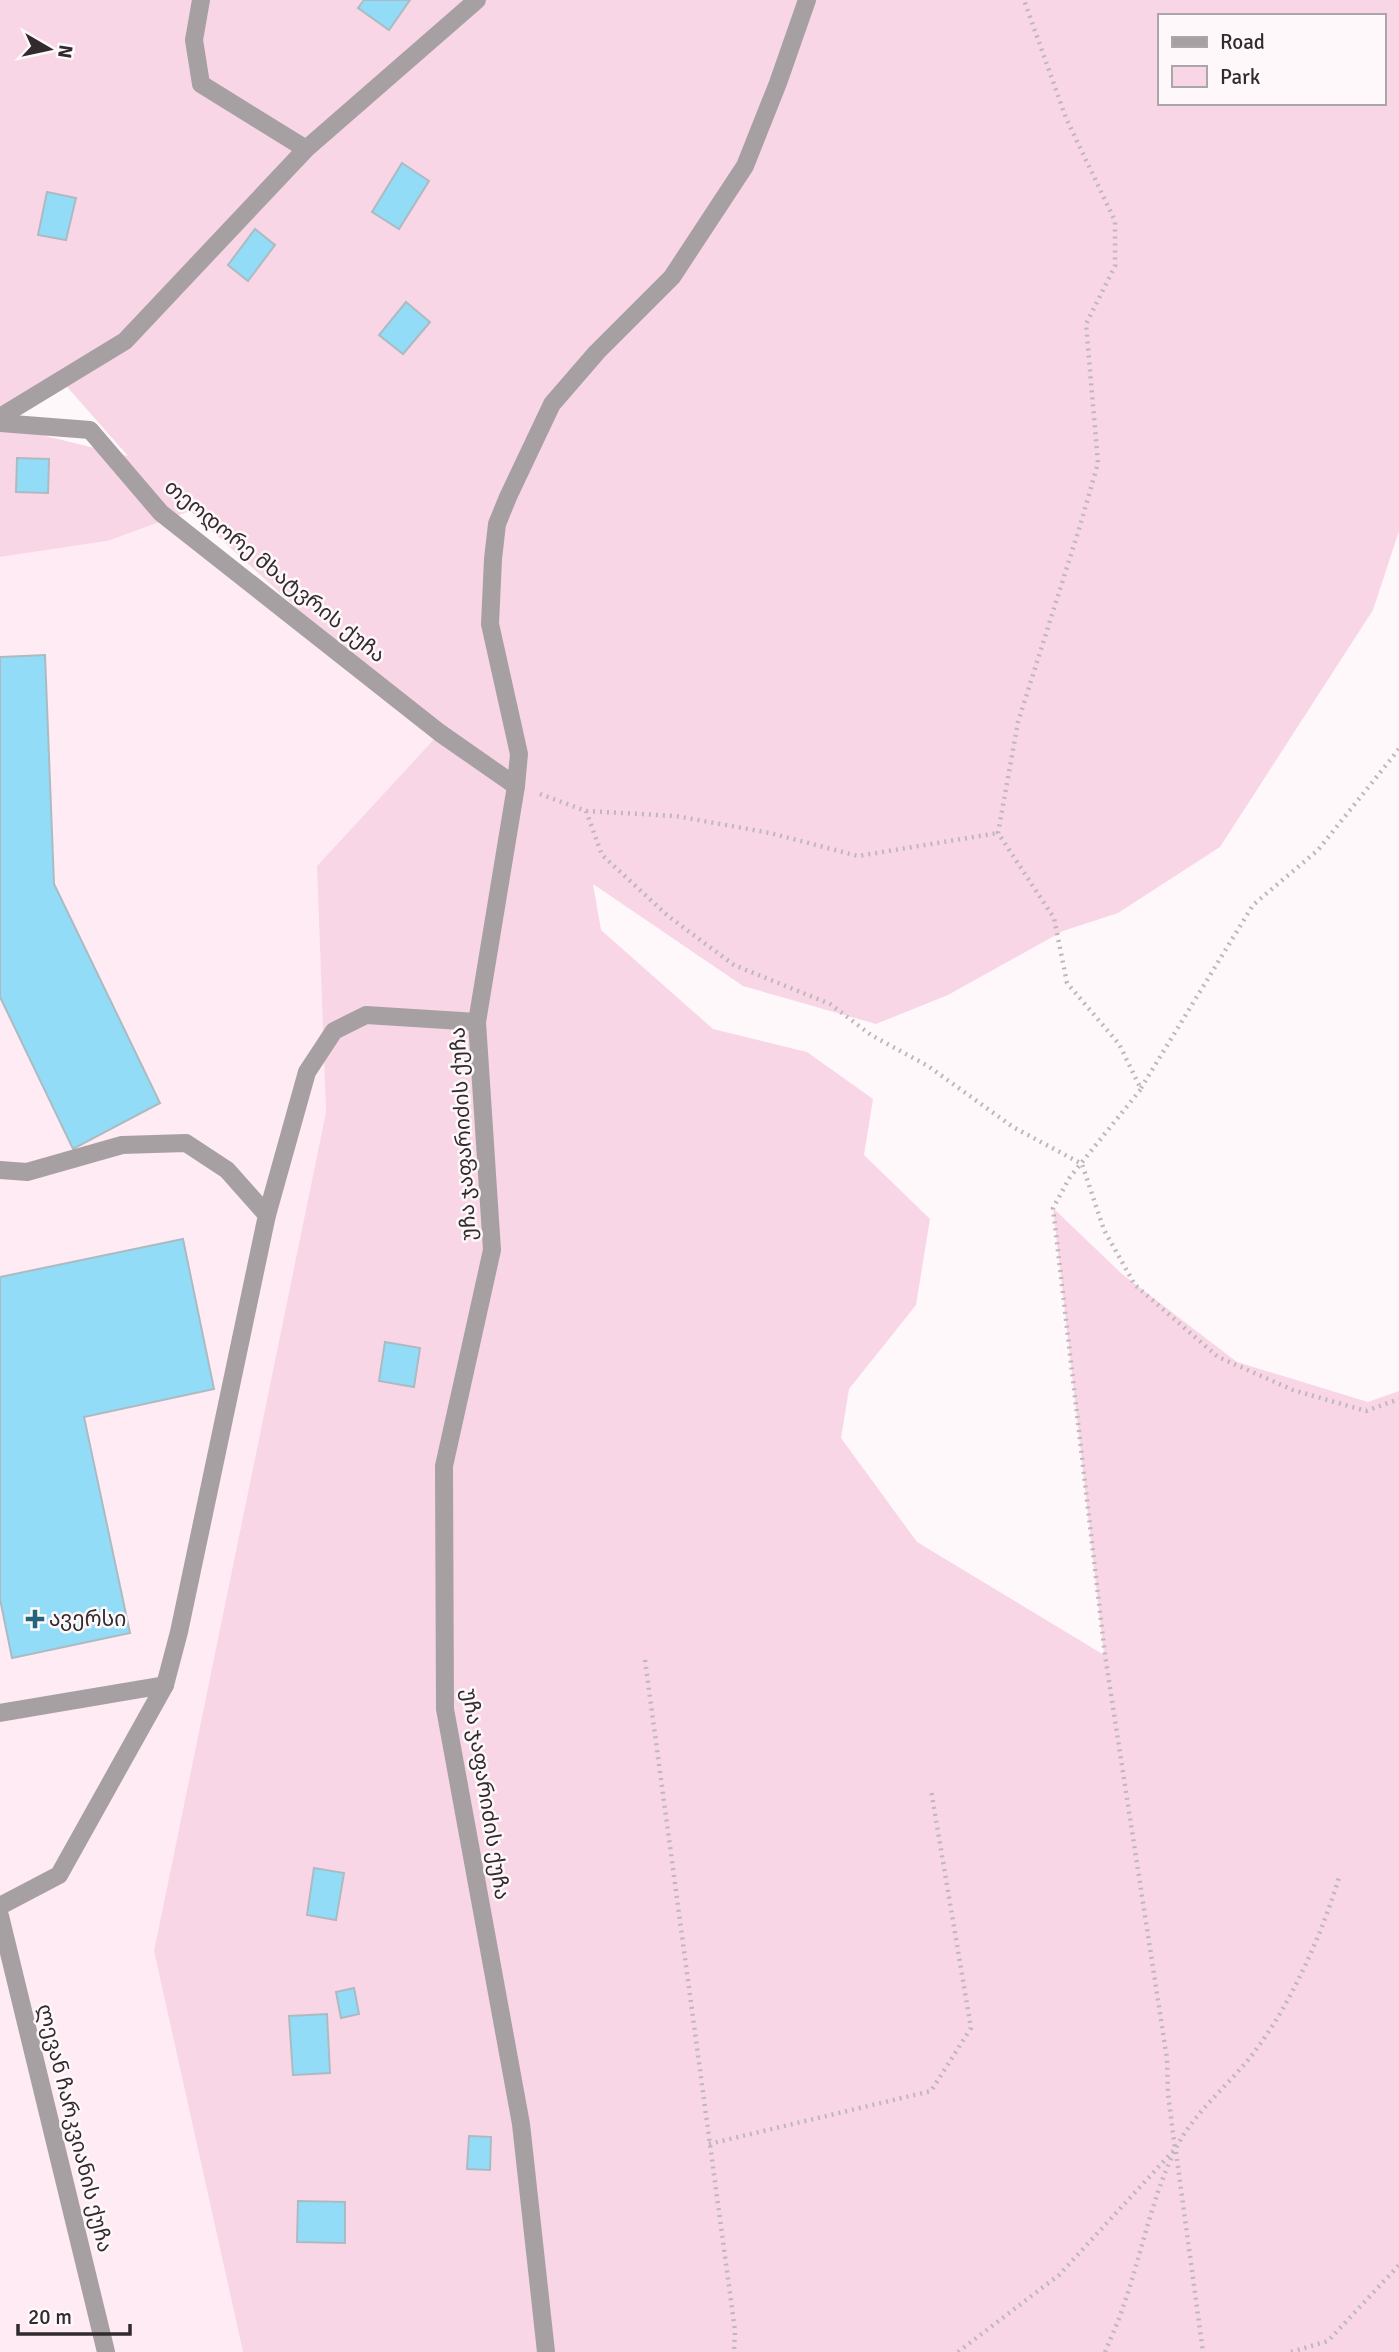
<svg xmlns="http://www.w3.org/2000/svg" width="1399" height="2352" font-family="Signika,'Noto Sans Georgian',sans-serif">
  <rect width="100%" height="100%" fill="#fef8fb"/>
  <polygon fill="#feebf3" points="161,513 440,733 317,866 326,1112 154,1951 243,2352 0,2352 0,557 107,541"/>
  <path fill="#f9d6e5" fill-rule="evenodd" d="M0,0H1399V531L1373,610L1220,847L1118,913L1063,931L948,995L876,1024L743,986L593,884L601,930L713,1029L807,1052L873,1099L864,1155L930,1219L916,1305L849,1389L841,1438L917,1542L1104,1655L1053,1208L1122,1274L1237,1362L1368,1402L1399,1391V2352H243L154,1951L326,1112L317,866L437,736L190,511L107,541L0,557V425L128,456L61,380L0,417ZM1159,16H1383V103H1159Z"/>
  <g fill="#93dcf8" stroke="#acbbc1" stroke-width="2">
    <polygon points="364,0 410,0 389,30 358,8"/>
    <polygon points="402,163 429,181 399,229 372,212"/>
    <polygon points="47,192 76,198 66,240 38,235"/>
    <polygon points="255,229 275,245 248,281 228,265"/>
    <polygon points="406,302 430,322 403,354 379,335"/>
    <polygon points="17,458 49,459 48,493 16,492"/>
    <polygon points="45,655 54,884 160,1103 73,1149 0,997 0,657"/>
    <polygon points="183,1239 214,1389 84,1417 130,1633 12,1658 0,1599 0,1277"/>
    <polygon points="385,1342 420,1348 414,1387 379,1381"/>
    <polygon points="314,1868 344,1873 336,1920 307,1915"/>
    <polygon points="354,1988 359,2014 341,2018 336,1992"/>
    <polygon points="327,2014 330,2073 293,2075 289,2016"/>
    <polygon points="469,2136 491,2137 490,2170 467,2169"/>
    <polygon points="298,2201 345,2202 345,2243 297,2242"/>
  </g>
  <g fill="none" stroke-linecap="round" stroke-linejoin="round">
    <g stroke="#beb8bb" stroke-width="4.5" stroke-dasharray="2 5" stroke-linecap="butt">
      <polyline points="540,794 586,811 602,855 668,916 734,965 830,1004 871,1035 928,1066 1013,1127 1082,1164 1104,1230 1135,1285 1218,1357 1293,1390 1366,1411 1399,1399"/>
      <polyline points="586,811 676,816 770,833 858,856 998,833"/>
      <polyline points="1141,1088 1253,905 1318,850 1399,749"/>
      <polyline points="645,1660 735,2331 734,2352"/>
      <polyline points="709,2144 931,2091 971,2028 931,1790"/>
      <polyline points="1176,2152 1203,2352"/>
      <polyline points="958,2352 1059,2275 1175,2149 1168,2094 1167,2059 1105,1655 1053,1208 1070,1177 1141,1089 1119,1044 1067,983 1054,918 998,833 1018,722 1080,526 1098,463 1086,324 1115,266 1115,221 1066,118 1024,0"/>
      <path d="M1105,2352C1111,2337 1118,2323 1123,2307C1141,2256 1151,2200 1175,2150C1194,2111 1230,2085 1255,2051C1292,2002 1323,1932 1340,1874"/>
      <polyline points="1291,2352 1328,2341 1399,2265"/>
    </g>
    <g stroke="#a7a0a3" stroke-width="18">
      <polyline points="0,1170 27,1172 122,1145 186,1143 227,1170 267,1215 179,1632 165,1685 59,1875 0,1906"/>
      <polyline points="267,1215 307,1072 334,1031 366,1015 477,1022"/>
      <polyline points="0,1713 165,1685"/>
    </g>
    <g stroke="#a7a0a3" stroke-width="18">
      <polyline points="201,0 194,40 201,84 306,149"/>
      <polyline points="0,417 125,341 306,149 477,0"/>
      <polyline points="0,423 90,430 161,513 440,733 516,786"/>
      <polyline points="0,1916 106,2352"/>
      <polyline points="546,2352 521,2124 445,1709 444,1466 492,1250 477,1022 516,786 519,754 490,624 493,559 497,524 508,497 552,404 597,352 672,277 745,166 778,83 807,0"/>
    </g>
  </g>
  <path fill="#25647a" stroke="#fef8fb" stroke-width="2.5" d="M31.5 1608.5h7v7h7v7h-7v7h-7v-7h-7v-7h7z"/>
  <g text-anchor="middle" stroke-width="5" stroke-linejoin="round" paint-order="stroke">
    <g font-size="21" fill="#312b2e" stroke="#fef8fb">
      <text transform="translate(275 571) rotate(39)" y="7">თეოდორე მხატვრის ქუჩა</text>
      <text transform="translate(463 1134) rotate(-93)" y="7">უჩა ჯაფარიძის ქუჩა</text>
      <text transform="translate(486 1794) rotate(81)" y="7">უჩა ჯაფარიძის ქუჩა</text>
      <text transform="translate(75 2128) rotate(76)" y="7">ლევან ჩარკვიანის ქუჩა</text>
    </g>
    <g font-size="21" fill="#312b2e" stroke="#fef8fb" text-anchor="start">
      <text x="49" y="1626">ავერსი</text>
    </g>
  </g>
  <rect x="1158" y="14" width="228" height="91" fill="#fef8fb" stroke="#aca6a9" stroke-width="2"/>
  <rect x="1172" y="37" width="35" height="10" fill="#a7a0a3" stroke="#aca6a9" stroke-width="2"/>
  <text x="1220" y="49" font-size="21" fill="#312b2e">Road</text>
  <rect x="1172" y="66" width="35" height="21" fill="#f9d6e5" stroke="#aca6a9" stroke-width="2"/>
  <text x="1220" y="84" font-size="21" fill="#312b2e">Park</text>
  <g transform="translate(49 49) rotate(99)" stroke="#fef8fb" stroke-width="5" paint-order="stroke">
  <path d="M0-5L12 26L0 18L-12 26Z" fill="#312b2e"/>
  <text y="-10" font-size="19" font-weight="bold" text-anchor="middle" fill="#312b2e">N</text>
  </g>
  <path d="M18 2324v10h112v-10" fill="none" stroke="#312b2e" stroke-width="3.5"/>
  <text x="28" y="2324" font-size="21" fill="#312b2e" stroke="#fef8fb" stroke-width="5" paint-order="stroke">20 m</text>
</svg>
